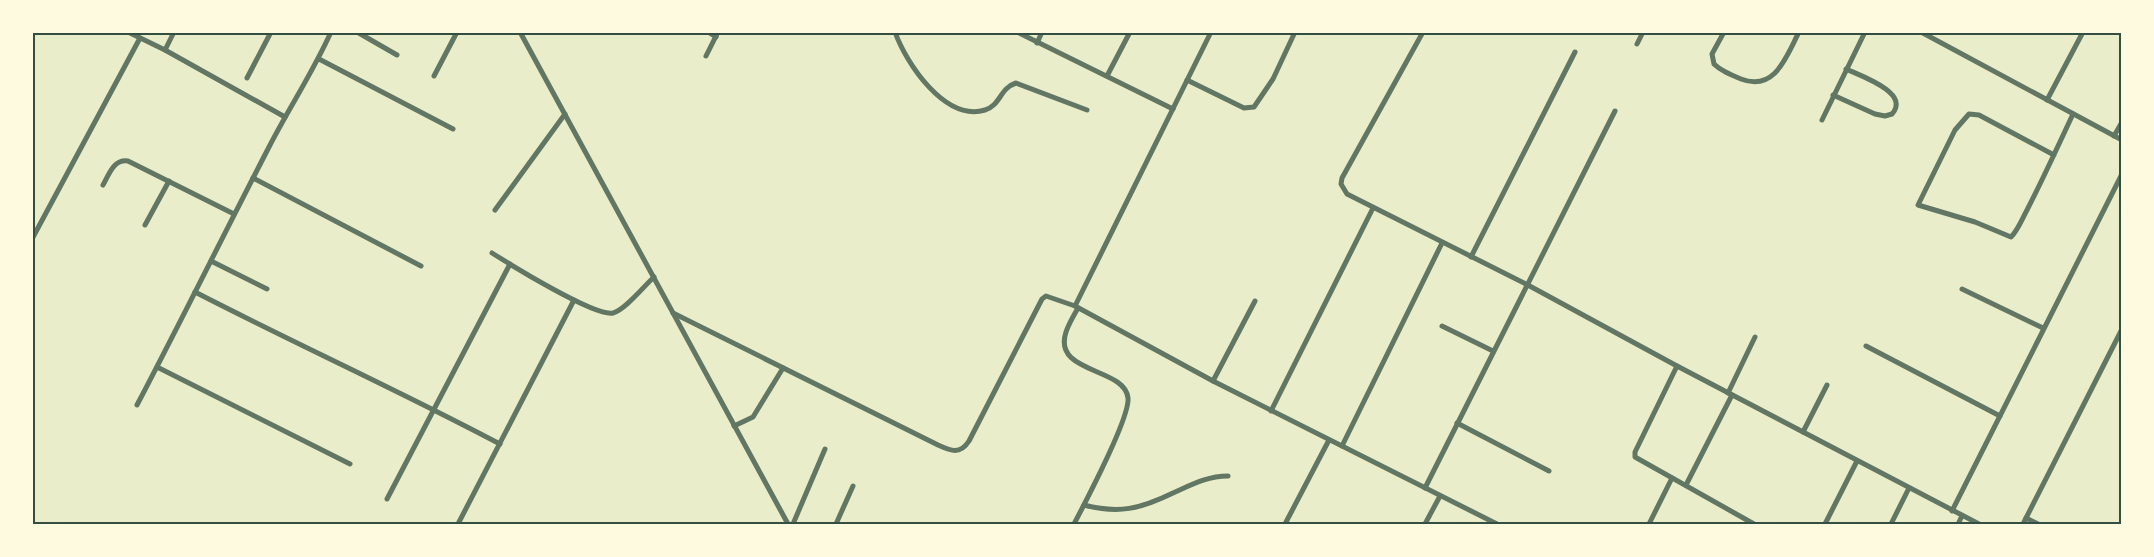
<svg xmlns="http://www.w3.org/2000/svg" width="2154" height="557" font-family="'Crimson Pro',serif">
  <rect width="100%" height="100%" fill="#e9edc9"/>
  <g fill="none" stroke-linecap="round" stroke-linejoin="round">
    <g stroke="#617663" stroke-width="5">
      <polyline points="128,32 165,50 285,117"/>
      <polyline points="357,32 397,55"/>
      <polyline points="520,32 788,524"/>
      <polyline points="708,32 716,37"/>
      <path d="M895,32C906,63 945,122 985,110C1000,106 1000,88 1016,83L1087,110"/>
      <polyline points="1017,32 1173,109"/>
      <polyline points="1423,32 1342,178 1341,184 1347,194 1526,284 1677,366 1979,524"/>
      <path d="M1724,32L1712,54L1714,64C1721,71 1731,75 1741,79C1775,92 1786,57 1799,32"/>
      <polyline points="1921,32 2122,140"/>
      <polyline points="1037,43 1042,32"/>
      <polyline points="1637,44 1643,32"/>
      <polyline points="165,50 174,32"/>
      <polyline points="706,56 718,32"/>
      <polyline points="319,59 453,129"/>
      <polyline points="434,76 457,32"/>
      <polyline points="1107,76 1130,32"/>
      <polyline points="247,78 271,32"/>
      <polyline points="1187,80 1244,108 1254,107 1273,79 1295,32"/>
      <path d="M1833,95L1875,114L1885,116L1892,114C1911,93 1861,76 1846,69"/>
      <polyline points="2047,100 2083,32"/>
      <polyline points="1822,120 1865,32"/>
      <polyline points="2114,136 2122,122"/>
      <path d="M2054,155L1979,115L1969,114L1955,130L1918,205L1975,222L2011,237C2018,230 2022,219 2027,210C2043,179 2058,146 2073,114"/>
      <polyline points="253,178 421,266"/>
      <path d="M103,185C109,175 113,159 128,161L234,214"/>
      <polyline points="495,210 565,114"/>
      <polyline points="145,225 169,181"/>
      <polyline points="32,239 140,38"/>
      <path d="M492,253C511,265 595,317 613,313C625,310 644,286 654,277"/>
      <polyline points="1471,257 1575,52"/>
      <polyline points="211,261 267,289"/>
      <polyline points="1962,289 2043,328"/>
      <path d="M195,292C296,344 400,391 500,444"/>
      <polyline points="1075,306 1211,32"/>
      <path d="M673,313L938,445C951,451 960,455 969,441L1042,299L1046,296L1075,306L1213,381L1497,524"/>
      <polyline points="1442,326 1493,351"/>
      <polyline points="1866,346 2000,416"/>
      <polyline points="1677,366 1635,452 1635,457 1754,524"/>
      <polyline points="157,367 350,464"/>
      <polyline points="1213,381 1255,301"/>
      <polyline points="1728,393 1755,337"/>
      <path d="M137,405C182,319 225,232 269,147C289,108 313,72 331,32"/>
      <polyline points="1271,411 1373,208"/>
      <polyline points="1457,423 1549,471"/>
      <polyline points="734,426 753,417 783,368"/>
      <polyline points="1803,432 1827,385"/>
      <polyline points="1342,446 1442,243"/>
      <polyline points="1686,485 1732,395"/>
      <polyline points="1425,488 1615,111"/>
      <polyline points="387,499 510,264"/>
      <path d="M1084,505C1119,514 1140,509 1173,493C1191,485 1207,476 1228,476"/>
      <polyline points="1952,511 2122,174"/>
      <polyline points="2026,518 2038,524"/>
      <polyline points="458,524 574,300"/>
      <polyline points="793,524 825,449"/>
      <polyline points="836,524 853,486"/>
      <path d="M1074,524C1085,503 1130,417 1128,398C1125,367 1052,374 1066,332C1069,323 1074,315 1078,308"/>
      <polyline points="1285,524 1329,440"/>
      <polyline points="1425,524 1440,496"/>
      <polyline points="1649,524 1672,478"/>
      <polyline points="1825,524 1857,461"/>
      <polyline points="1891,524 1909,488"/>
      <polyline points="1958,524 1962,516"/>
      <polyline points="2023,524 2122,329"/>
    </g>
  </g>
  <rect width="2154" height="557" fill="none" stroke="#fefae0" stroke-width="68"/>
  <rect x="34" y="34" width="2086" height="489" fill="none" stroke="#344e41" stroke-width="2"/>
</svg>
